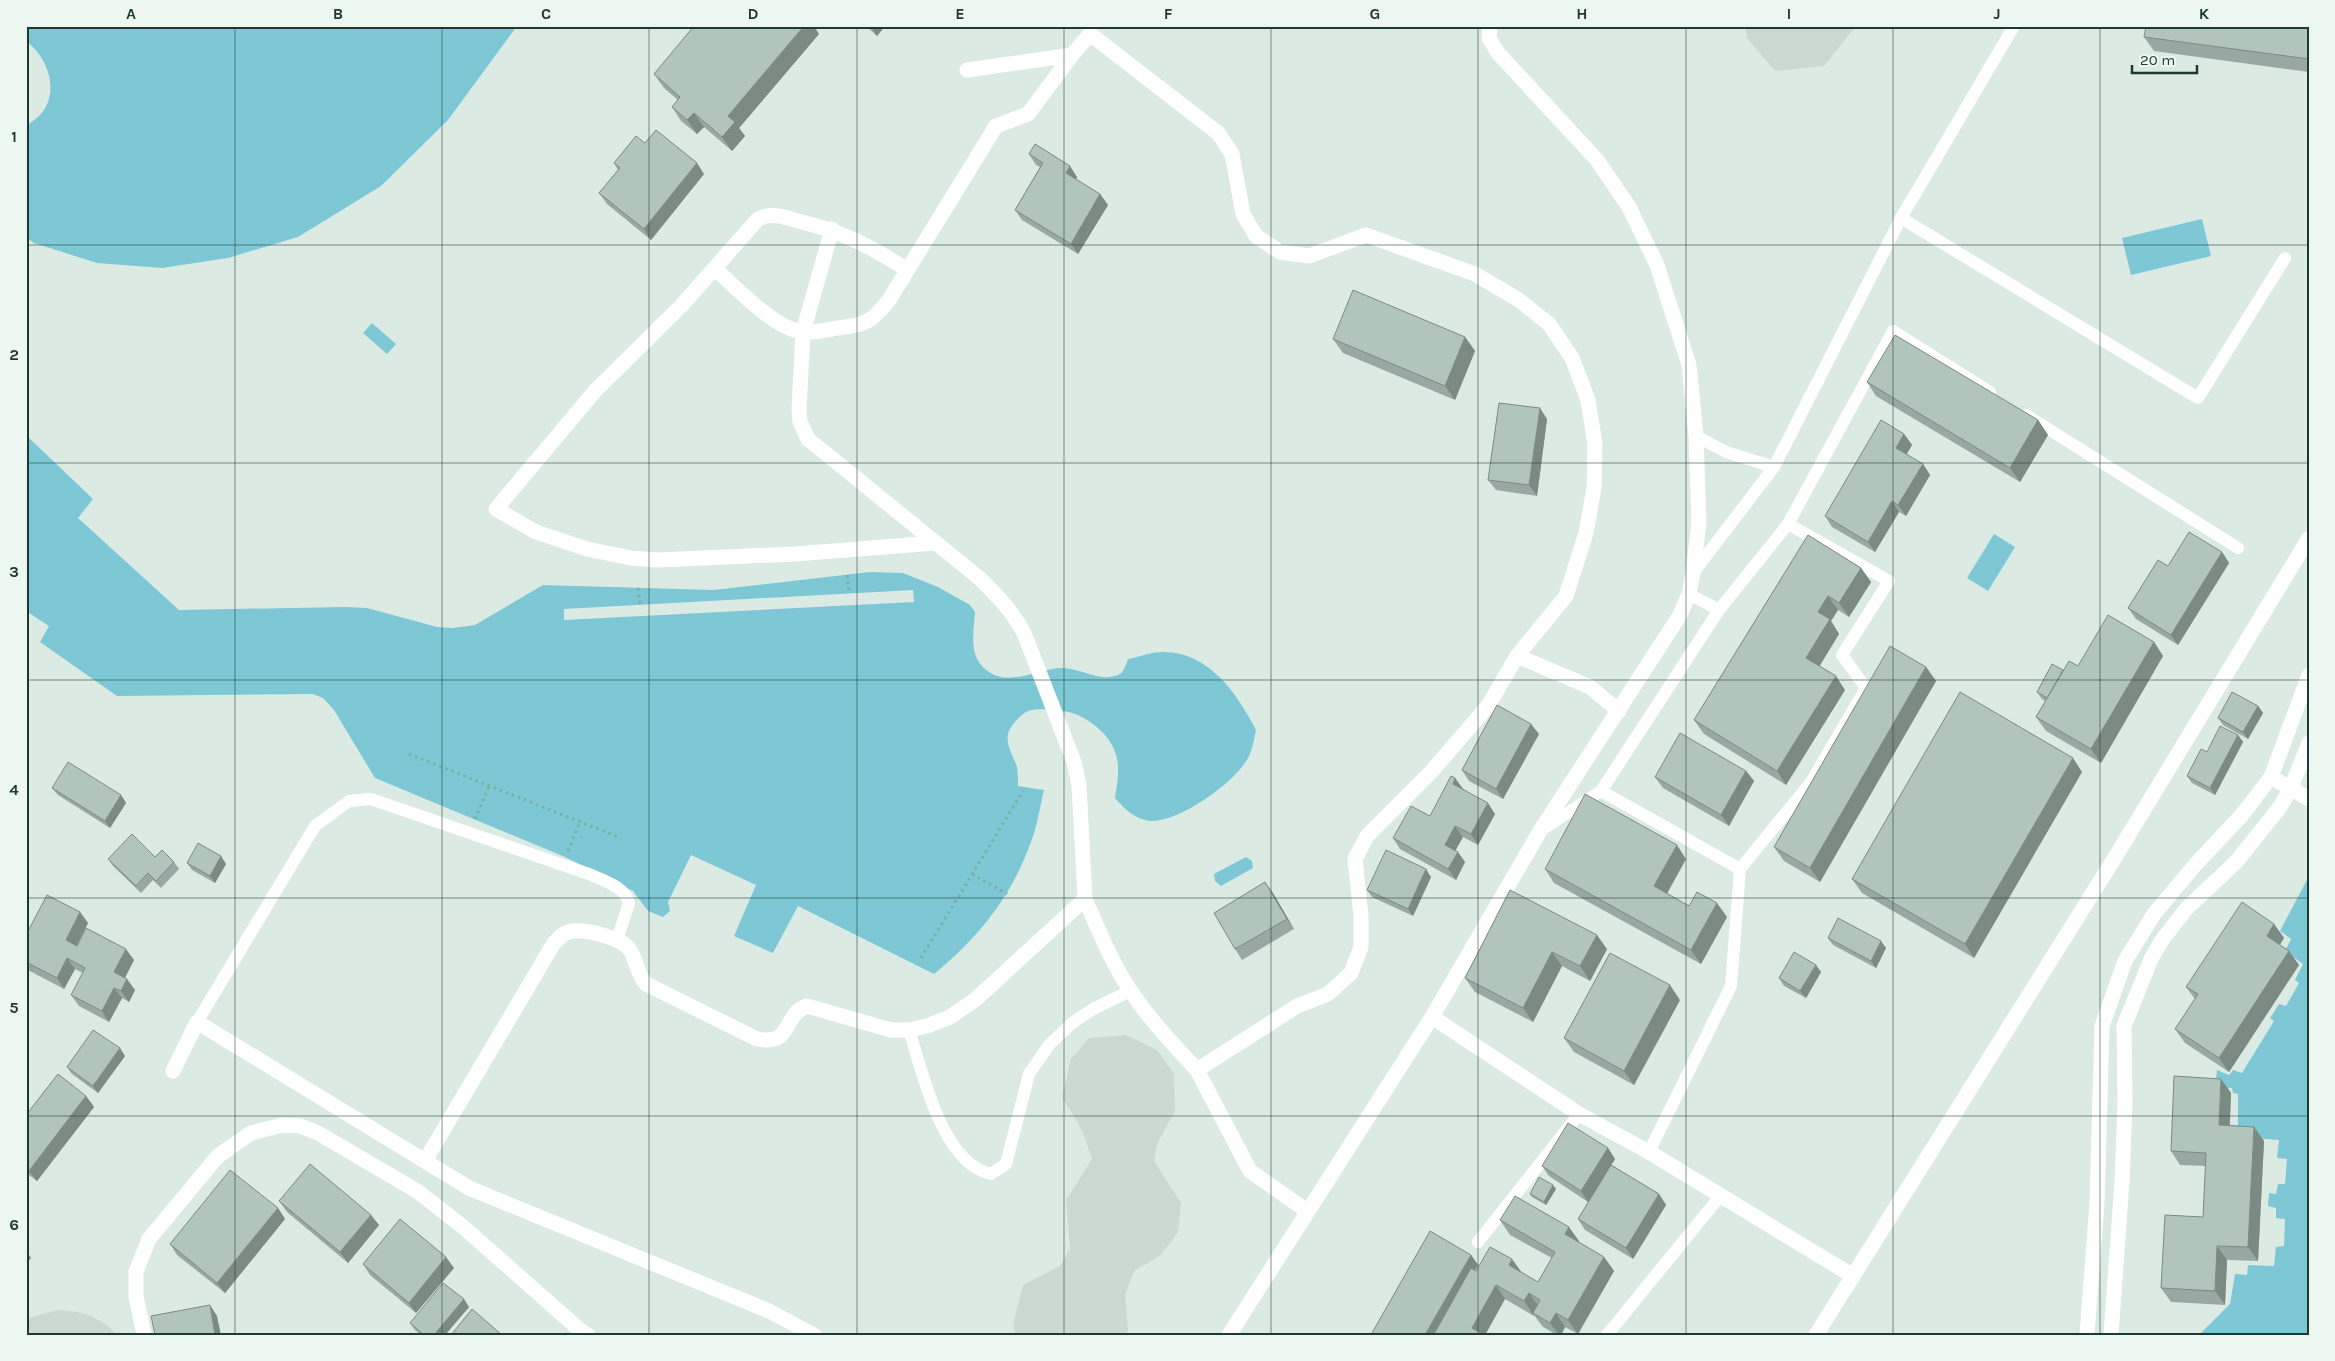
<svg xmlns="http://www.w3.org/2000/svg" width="2335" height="1361" font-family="Karla,sans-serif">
  <rect width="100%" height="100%" fill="#dceae4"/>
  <g fill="#cadad3">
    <polygon points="1745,26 1856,26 1824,66 1775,71 1747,38"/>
    <polygon points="1126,1035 1157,1050 1174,1074 1175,1111 1157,1144 1154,1161 1181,1203 1178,1232 1161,1255 1134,1271 1125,1295 1128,1330 1126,1335 1016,1335 1013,1324 1023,1285 1060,1266 1070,1249 1066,1200 1092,1159 1082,1130 1062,1097 1071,1059 1089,1038"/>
    <polygon points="58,1310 77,1312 91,1316 107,1325 117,1335 26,1335 26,1321 31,1317"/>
  </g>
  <g fill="#7ec8d6">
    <path d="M26,26H517L448,120L381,186L298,237L228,258L162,268L97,263L34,243L26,237V125C63,107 54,62 26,41Z"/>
    <polygon points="2202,219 2211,256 2131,275 2122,238"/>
    <polygon points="372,323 396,344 387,354 363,333"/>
    <path d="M26,435L93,499L78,518L179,610L345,607L367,608L437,627L453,628L475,625L543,585L713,590L870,572L903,573L938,587L970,605L975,612C974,631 968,655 985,669C1008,689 1037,668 1062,668C1080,668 1098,681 1115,676C1124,674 1125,667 1128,659C1139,657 1151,652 1162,652C1208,651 1237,693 1256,730C1254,738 1253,748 1249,756C1238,781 1173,828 1145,820C1131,816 1124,808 1115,798C1117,783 1121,767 1115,752C1110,736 1093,722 1078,715C1068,710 1038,707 1028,711C1021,714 1010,726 1008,734C1006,746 1013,755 1017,767C1018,773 1018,779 1018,786L1044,790C1040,806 1038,823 1032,839C1012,896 980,936 934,974L798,906L773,953L734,936L756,885L691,855L668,902L670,911L663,917L648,911L633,891L565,857L375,778L334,710L323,698L313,694L117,696L40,642L49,626L26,611Z"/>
    <polygon points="1994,534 2015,547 1988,591 1967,578"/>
    <polygon points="1246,857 1252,861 1253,868 1221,886 1215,881 1214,874"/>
    <polygon points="2309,876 2309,1335 2199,1335 2230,1304 2235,1274 2247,1275 2248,1265 2274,1266 2276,1247 2284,1246 2285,1219 2276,1218 2276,1208 2268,1206 2269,1193 2276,1194 2278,1184 2285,1184 2287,1159 2277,1158 2279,1140 2250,1138 2238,1126 2238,1094 2233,1093 2232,1088 2215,1088 2217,1070 2229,1075 2233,1070 2242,1073 2274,1021 2270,1018 2279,1004 2286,1006 2299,983 2295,980 2303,964 2285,951 2291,939 2280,931"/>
  </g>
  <polygon fill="#dceae4" points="913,590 914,602 564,620 564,609"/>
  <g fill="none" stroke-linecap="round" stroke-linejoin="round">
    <g stroke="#79b1a0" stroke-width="3" stroke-dasharray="2.5 4" stroke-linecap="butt">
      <polyline points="847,575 849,593"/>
      <polyline points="638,588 640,604"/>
      <polyline points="409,754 621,838"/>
      <polyline points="475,819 489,786"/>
      <polyline points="568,851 580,822"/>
      <polyline points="972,874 1007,894"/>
      <polyline points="921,958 1023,791"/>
    </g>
    <g stroke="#fff" stroke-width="12">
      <polyline points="1901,218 2198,398 2285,258"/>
      <polyline points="2026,415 2238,548"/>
      <polyline points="1696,436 1726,452 1774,467"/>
      <polyline points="1693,573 1774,467 1901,218 2014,26"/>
      <polyline points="1689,594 1719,610"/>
      <polyline points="1601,791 1719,610 1788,524 1893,331 1990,392"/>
      <polyline points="1543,829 1601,791 1740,869 1811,782 1866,688 1842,655 1889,581 1788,524"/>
      <path d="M197,1022L315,826L349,801L371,799L589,874C602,880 626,887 629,903L617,940"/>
      <path d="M909,1030C922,1071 942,1164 991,1174L1006,1164L1029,1074L1049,1045L1072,1023L1093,1009L1130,991"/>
      <polyline points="1649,1152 1731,986 1740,869"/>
      <polyline points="1478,1242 1579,1114"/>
      <polyline points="1607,1335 1721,1195"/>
    </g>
    <g stroke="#fff" stroke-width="15">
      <path d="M832,229L803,332L799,409L800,422L808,439L978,577C997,595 1012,611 1024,633L1074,762L1079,785L1085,899"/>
      <path d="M715,269C738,289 773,328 803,332C814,333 827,330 838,328C865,325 872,322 889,300L996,126L1028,114L1072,55"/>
      <path d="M906,269C868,245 843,232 798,221C784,217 772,212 758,219L682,305L595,391L496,509L536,532L587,549L631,558L658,560L795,554L935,543"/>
      <polyline points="1517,656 1590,687 1619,711"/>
      <polyline points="2271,777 2309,799"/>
      <polyline points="1432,1017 1579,1114 1649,1152 1853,1276"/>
      <polyline points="1197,1070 1250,1171 1307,1211"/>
      <polyline points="173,1071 197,1022 469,1188 769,1311 814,1335"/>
      <path d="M425,1161L554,943C559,938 564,932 572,931C587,930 621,937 630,950C637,961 637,974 646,984L757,1039C794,1046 782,1014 807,1006L891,1030H909L927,1026L950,1017L976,999L1085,899C1099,931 1112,964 1132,993C1151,1021 1174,1045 1197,1070L1297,1006L1328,994L1351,973L1361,947V916L1355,859L1367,836L1431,772L1488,706L1517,656L1566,596L1586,533L1594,488L1595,444L1588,400L1572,358L1549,324L1519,300L1475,274L1366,235L1309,256L1280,252L1256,236L1243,214L1232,154L1218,133L1090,34L1072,55L967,70"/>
      <polyline points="144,1335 136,1296 136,1272 149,1239 218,1156 251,1133 282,1125 300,1126 318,1133 417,1191 462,1226 580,1330 588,1335"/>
      <polyline points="1229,1335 1432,1017 1540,831 1680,615 1689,594 1693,573 1699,522 1696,436 1689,365 1657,265 1629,207 1597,160 1498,53 1489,38 1490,26"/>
      <polyline points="1816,1335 2114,859 2309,538"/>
    </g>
    <g stroke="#fff" stroke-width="15">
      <polyline points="2087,1335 2097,1203 2102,1026 2125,961 2154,914 2195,865 2241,816 2271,777 2309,675"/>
      <polyline points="2111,1335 2122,1182 2125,1102 2124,1026 2151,959 2162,940 2187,908 2236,862 2280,807 2291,788 2309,743"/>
    </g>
  </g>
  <g fill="#98a9a3">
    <polygon points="866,26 885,26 877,36"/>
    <polygon points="2309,26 2309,72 2154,51 2144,37"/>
    <polygon points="819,34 739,128 745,136 732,151 704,127 697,134 681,121 672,107 678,100 664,88 654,74"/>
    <polygon points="645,143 704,174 651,240 607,204 599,193 618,170 614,163"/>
    <polygon points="1029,154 1077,177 1076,179 1100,194 1108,205 1078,254 1022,220 1015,210 1040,167 1036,165"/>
    <polygon points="1465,337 1475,351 1455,400 1343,353 1333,339"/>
    <polygon points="1867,382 2038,420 2048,435 2020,482 1876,396"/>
    <polygon points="1547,419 1537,496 1496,490 1488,480"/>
    <polygon points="1904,434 1912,445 1906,454 1923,464 1930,475 1906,516 1899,512 1875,552 1832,527 1825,516"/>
    <polygon points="1808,535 1861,568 1871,582 1849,617 1838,610 1831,621 1839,634 1819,666 1845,690 1786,785 1704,734 1694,720"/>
    <polygon points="2222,552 2229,563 2178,645 2136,619 2128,608 2168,566"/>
    <polygon points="2154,642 2163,656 2101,763 2046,731 2036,717 2045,701 2042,699 2037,692 2063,670 2078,666"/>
    <polygon points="1926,667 1936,681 1820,882 1784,861 1774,847"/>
    <polygon points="2258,706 2263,713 2248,739 2223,725 2218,718"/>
    <polygon points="1539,734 1503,799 1469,781 1462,770"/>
    <polygon points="2238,735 2243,742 2215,795 2192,783 2187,776 2207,752"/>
    <polygon points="1746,771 1754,781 1729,826 1663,788 1655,777"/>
    <polygon points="2082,772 1974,958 1862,893 1852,879"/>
    <polygon points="1455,778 1463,789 1495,814 1478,845 1463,837 1455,850 1465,862 1456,880 1400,849 1393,838 1430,816"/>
    <polygon points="52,788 121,795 126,803 110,828 58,795"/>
    <polygon points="155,857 174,862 179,869 161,888 153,880 141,893 113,866 108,859"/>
    <polygon points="1686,859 1667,894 1689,906 1727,917 1701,964 1554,883 1545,869"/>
    <polygon points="187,863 226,864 215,883 192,870"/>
    <polygon points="1431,877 1413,916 1372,897 1367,890"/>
    <polygon points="1510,890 1607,949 1590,981 1562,966 1533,1022 1475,992 1465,978"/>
    <polygon points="1273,893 1294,929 1242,960 1235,949"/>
    <polygon points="80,912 88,923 76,946 134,960 125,978 135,990 129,1002 122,998 109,1022 79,1006 71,995 83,973 75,969 64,989 26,969 26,935"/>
    <polygon points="2274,924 2284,938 2280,945 2289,951 2299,965 2229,1072 2185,1043 2175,1029 2195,999 2186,987"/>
    <polygon points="1828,938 1886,948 1876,968 1833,945"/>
    <polygon points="1821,972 1806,998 1784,986 1779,978"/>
    <polygon points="1680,1000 1634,1085 1574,1052 1564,1038"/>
    <polygon points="125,1056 98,1093 72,1074 67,1067"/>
    <polygon points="2221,1079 2231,1093 2230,1125 2254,1127 2264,1141 2258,1261 2227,1260 2225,1305 2171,1302 2161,1288 2203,1217 2206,1166 2180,1165 2171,1151"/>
    <polygon points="86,1096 94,1107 37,1181 26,1173 26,1115"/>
    <polygon points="1608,1148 1615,1159 1611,1165 1659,1194 1666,1205 1633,1259 1585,1230 1578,1219 1588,1202 1549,1176 1542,1166"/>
    <polygon points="1556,1189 1546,1205 1532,1197 1530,1194"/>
    <polygon points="279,1201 379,1225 348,1263 287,1212"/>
    <polygon points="278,1208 285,1219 225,1293 177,1255 170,1244"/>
    <polygon points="1500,1220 1579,1241 1578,1242 1604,1257 1614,1271 1578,1334 1565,1327 1561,1335 1557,1335 1543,1327 1534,1315 1534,1316 1505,1299 1485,1335 1374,1335 1372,1333 1471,1255 1478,1265 1475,1271 1521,1272 1538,1282 1552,1258 1510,1235"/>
    <polygon points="363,1264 454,1268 416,1313 370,1275"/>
    <polygon points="469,1307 445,1335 421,1335 415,1330 410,1323"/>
  </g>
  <g fill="#7c8a84">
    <polygon points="804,26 814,26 819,34 739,128 745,136 732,151 722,137 728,116"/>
    <polygon points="870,26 885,26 877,36"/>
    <polygon points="694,113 704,127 697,134 687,120"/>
    <polygon points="697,163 704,174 651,240 644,229"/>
    <polygon points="1070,166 1077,177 1073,184 1066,173"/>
    <polygon points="1100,194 1108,205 1078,254 1071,244"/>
    <polygon points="1465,337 1475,351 1455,400 1445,386"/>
    <polygon points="1540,408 1547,419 1537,496 1529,485"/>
    <polygon points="2038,420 2048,435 2020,482 2010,468"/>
    <polygon points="1904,434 1912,445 1904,459 1896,448"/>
    <polygon points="1923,464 1930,475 1906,516 1898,505"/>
    <polygon points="1892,501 1899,512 1875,552 1868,542"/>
    <polygon points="2222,552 2229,563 2178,645 2171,635"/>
    <polygon points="1861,568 1871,582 1849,617 1839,603"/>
    <polygon points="1828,596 1838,610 1831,621 1839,634 1816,672 1806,658 1818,612"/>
    <polygon points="2154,642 2163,656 2101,763 2091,749"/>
    <polygon points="1926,667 1936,681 1820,882 1810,868"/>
    <polygon points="1836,676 1845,690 1786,785 1777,771"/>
    <polygon points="2258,706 2263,713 2248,739 2243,732"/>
    <polygon points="1531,724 1539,734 1503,799 1496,789"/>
    <polygon points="2238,735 2243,742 2215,795 2210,788"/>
    <polygon points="2073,758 2082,772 1974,958 1965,944"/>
    <polygon points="1746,771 1754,781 1729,826 1721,815"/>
    <polygon points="1455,778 1463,789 1460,794 1453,784"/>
    <polygon points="121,795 126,803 110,828 105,821"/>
    <polygon points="1488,803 1495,814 1478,845 1471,834"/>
    <polygon points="1455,826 1463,837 1453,855 1445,845"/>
    <polygon points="1677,845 1686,859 1663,900 1654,886"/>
    <polygon points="1458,852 1465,862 1456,880 1448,869"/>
    <polygon points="221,856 226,864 215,883 210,876"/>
    <polygon points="1426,869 1431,877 1413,916 1408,909"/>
    <polygon points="1265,882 1273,893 1294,929 1287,919"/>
    <polygon points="1717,903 1727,917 1701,964 1691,950"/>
    <polygon points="80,912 88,923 74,951 66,940"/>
    <polygon points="2274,924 2284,938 2276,950 2267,936"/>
    <polygon points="1597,935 1607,949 1590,981 1580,966"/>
    <polygon points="1881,941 1886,948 1876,968 1871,961"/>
    <polygon points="126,949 134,960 122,983 114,972"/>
    <polygon points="2289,951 2299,965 2229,1072 2219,1058"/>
    <polygon points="1552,952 1562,966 1533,1022 1523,1008"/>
    <polygon points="67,958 75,969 64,989 57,978"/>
    <polygon points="1816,965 1821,972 1806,998 1800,991"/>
    <polygon points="127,979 135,990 129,1002 121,991"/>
    <polygon points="1670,985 1680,1000 1634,1085 1624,1071"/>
    <polygon points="114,988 122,998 109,1022 102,1011"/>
    <polygon points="120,1048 125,1056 98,1093 93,1086"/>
    <polygon points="2221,1079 2231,1093 2229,1139 2219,1125"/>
    <polygon points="86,1096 94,1107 37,1181 29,1171"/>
    <polygon points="2254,1127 2264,1141 2258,1261 2248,1247"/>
    <polygon points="1608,1148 1615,1159 1588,1202 1581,1191"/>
    <polygon points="1553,1185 1556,1189 1546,1205 1544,1202"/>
    <polygon points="1659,1194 1666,1205 1633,1259 1626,1248"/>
    <polygon points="278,1208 285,1219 225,1293 217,1283"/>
    <polygon points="371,1215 379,1225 348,1263 340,1252"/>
    <polygon points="1569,1227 1579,1241 1575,1248 1565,1234"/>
    <polygon points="2217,1246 2227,1260 2225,1305 2215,1291"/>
    <polygon points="26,1251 31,1258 26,1264"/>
    <polygon points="1471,1255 1478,1265 1438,1335 1425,1335"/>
    <polygon points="446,1257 454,1268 416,1313 409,1303"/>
    <polygon points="1604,1257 1614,1271 1578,1334 1568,1320"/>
    <polygon points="1512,1259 1522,1273 1509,1265"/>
    <polygon points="1496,1285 1505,1299 1485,1335 1477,1335 1472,1328"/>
    <polygon points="1529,1293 1539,1307 1533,1313 1534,1316 1524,1301"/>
    <polygon points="464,1299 469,1307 445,1335 434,1335"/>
    <polygon points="210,1305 217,1316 221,1335 215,1335"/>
    <polygon points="1556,1313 1565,1327 1561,1335 1559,1335 1550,1323"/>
  </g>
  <g fill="#b1c5bd" stroke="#7c8a84">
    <polygon points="694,26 804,26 728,116 735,122 722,137 694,113 687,120 672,107 680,97 654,74"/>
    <polygon points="2146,26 2309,26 2309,59 2144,37"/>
    <polygon points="656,130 697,163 644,229 599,193 620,168 614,163 636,136 645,143"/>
    <polygon points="1035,144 1070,166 1066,173 1100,194 1071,244 1015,210 1043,163 1029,154"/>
    <polygon points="1353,290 1465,337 1445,386 1333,339"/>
    <polygon points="1895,335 2038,420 2010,468 1867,382"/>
    <polygon points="1499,403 1540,408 1529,485 1488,480"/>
    <polygon points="1881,420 1904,434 1896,448 1923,464 1898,505 1892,501 1868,542 1825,516"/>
    <polygon points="2189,532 2222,552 2171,635 2128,608 2158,560 2168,566"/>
    <polygon points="1808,535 1861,568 1839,603 1828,596 1818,612 1830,619 1806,658 1836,676 1777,771 1694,720"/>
    <polygon points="2108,615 2154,642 2091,749 2036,717 2069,661 2078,666"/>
    <polygon points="1890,646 1926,667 1810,868 1774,847"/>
    <polygon points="2052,664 2063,670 2047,698 2037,692"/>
    <polygon points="1960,692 2073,758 1965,944 1852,879"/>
    <polygon points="2232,692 2258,706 2243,732 2218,718"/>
    <polygon points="1497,705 1531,724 1496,789 1462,770"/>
    <polygon points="2220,726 2238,735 2210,788 2187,776 2201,749 2207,752"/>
    <polygon points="1680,733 1746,771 1721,815 1655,777"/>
    <polygon points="68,762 121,795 105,821 52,788"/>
    <polygon points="1451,776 1455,778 1453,784 1488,803 1471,834 1455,826 1445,845 1458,852 1448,869 1393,838 1411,806 1430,816"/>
    <polygon points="1585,794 1677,845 1654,886 1689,906 1697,892 1717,903 1691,950 1545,869"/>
    <polygon points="132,834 155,857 162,850 174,862 156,881 148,873 136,886 108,859"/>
    <polygon points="198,843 221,856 210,876 187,863"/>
    <polygon points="1386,850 1426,869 1408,909 1367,890"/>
    <polygon points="1265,882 1287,919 1235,949 1214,913"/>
    <polygon points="1510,890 1597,935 1580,966 1552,952 1523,1008 1465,978"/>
    <polygon points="47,895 80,912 66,940 77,946 86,928 126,949 114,972 127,979 121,991 114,988 102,1011 71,995 85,968 67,958 57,978 26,962 26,935"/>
    <polygon points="2242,902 2274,924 2267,936 2289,951 2219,1058 2175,1029 2198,994 2186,987"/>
    <polygon points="1838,918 1881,941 1871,961 1828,938"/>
    <polygon points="1794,952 1816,965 1800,991 1779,978"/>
    <polygon points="1610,953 1670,985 1624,1071 1564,1038"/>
    <polygon points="93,1030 120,1048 93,1086 67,1067"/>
    <polygon points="58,1074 86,1096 29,1171 26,1168 26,1115"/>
    <polygon points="2174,1076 2221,1079 2219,1125 2254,1127 2248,1247 2217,1246 2215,1291 2161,1288 2165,1215 2203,1217 2206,1153 2171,1151"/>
    <polygon points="1568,1123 1608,1148 1581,1191 1542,1166"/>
    <polygon points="310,1164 371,1215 340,1252 279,1201"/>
    <polygon points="1611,1165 1659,1194 1626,1248 1578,1219"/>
    <polygon points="230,1170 278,1208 217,1283 170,1244"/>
    <polygon points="1539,1177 1553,1185 1544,1202 1530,1194"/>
    <polygon points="1515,1196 1569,1227 1565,1234 1604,1257 1568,1320 1556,1313 1550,1323 1533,1313 1540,1300 1529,1293 1524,1301 1496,1285 1472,1328 1484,1335 1435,1335 1434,1334 1471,1268 1476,1271 1490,1247 1512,1259 1509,1265 1538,1282 1555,1252 1500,1220"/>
    <polygon points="400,1219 446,1257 409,1303 363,1264"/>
    <polygon points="1430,1231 1471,1255 1425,1335 1376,1335 1372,1333"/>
    <polygon points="443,1283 464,1299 434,1335 424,1335 410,1323"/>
    <polygon points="210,1305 215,1335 155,1335 151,1316"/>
    <polygon points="472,1309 502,1335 451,1335"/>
  </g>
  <path fill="none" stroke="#1d3a32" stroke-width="1" stroke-opacity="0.55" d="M235,26V1335M442,26V1335M649,26V1335M857,26V1335M1064,26V1335M1271,26V1335M1478,26V1335M1686,26V1335M1893,26V1335M2100,26V1335M26,245H2309M26,463H2309M26,680H2309M26,898H2309M26,1116H2309"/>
  <rect width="2335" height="1361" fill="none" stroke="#ecf7f2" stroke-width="55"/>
  <path d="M2132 65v8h65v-8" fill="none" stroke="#1d3a32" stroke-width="2.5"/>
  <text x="2140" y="65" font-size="15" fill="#1d3a32" stroke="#ecf7f2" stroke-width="4" paint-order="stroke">20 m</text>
  <rect x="28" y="28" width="2280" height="1306" fill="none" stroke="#1d3a32" stroke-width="2"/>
  <g font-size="16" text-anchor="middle" font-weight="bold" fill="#1d3a32">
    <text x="131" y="19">A</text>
    <text x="338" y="19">B</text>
    <text x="546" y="19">C</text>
    <text x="753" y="19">D</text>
    <text x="960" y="19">E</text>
    <text x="1168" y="19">F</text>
    <text x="1375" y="19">G</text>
    <text x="1582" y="19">H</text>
    <text x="1789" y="19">I</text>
    <text x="1997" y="19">J</text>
    <text x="2204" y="19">K</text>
    <text x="14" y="142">1</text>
    <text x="14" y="360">2</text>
    <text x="14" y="577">3</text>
    <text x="14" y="795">4</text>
    <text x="14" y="1013">5</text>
    <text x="14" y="1230">6</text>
  </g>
</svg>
